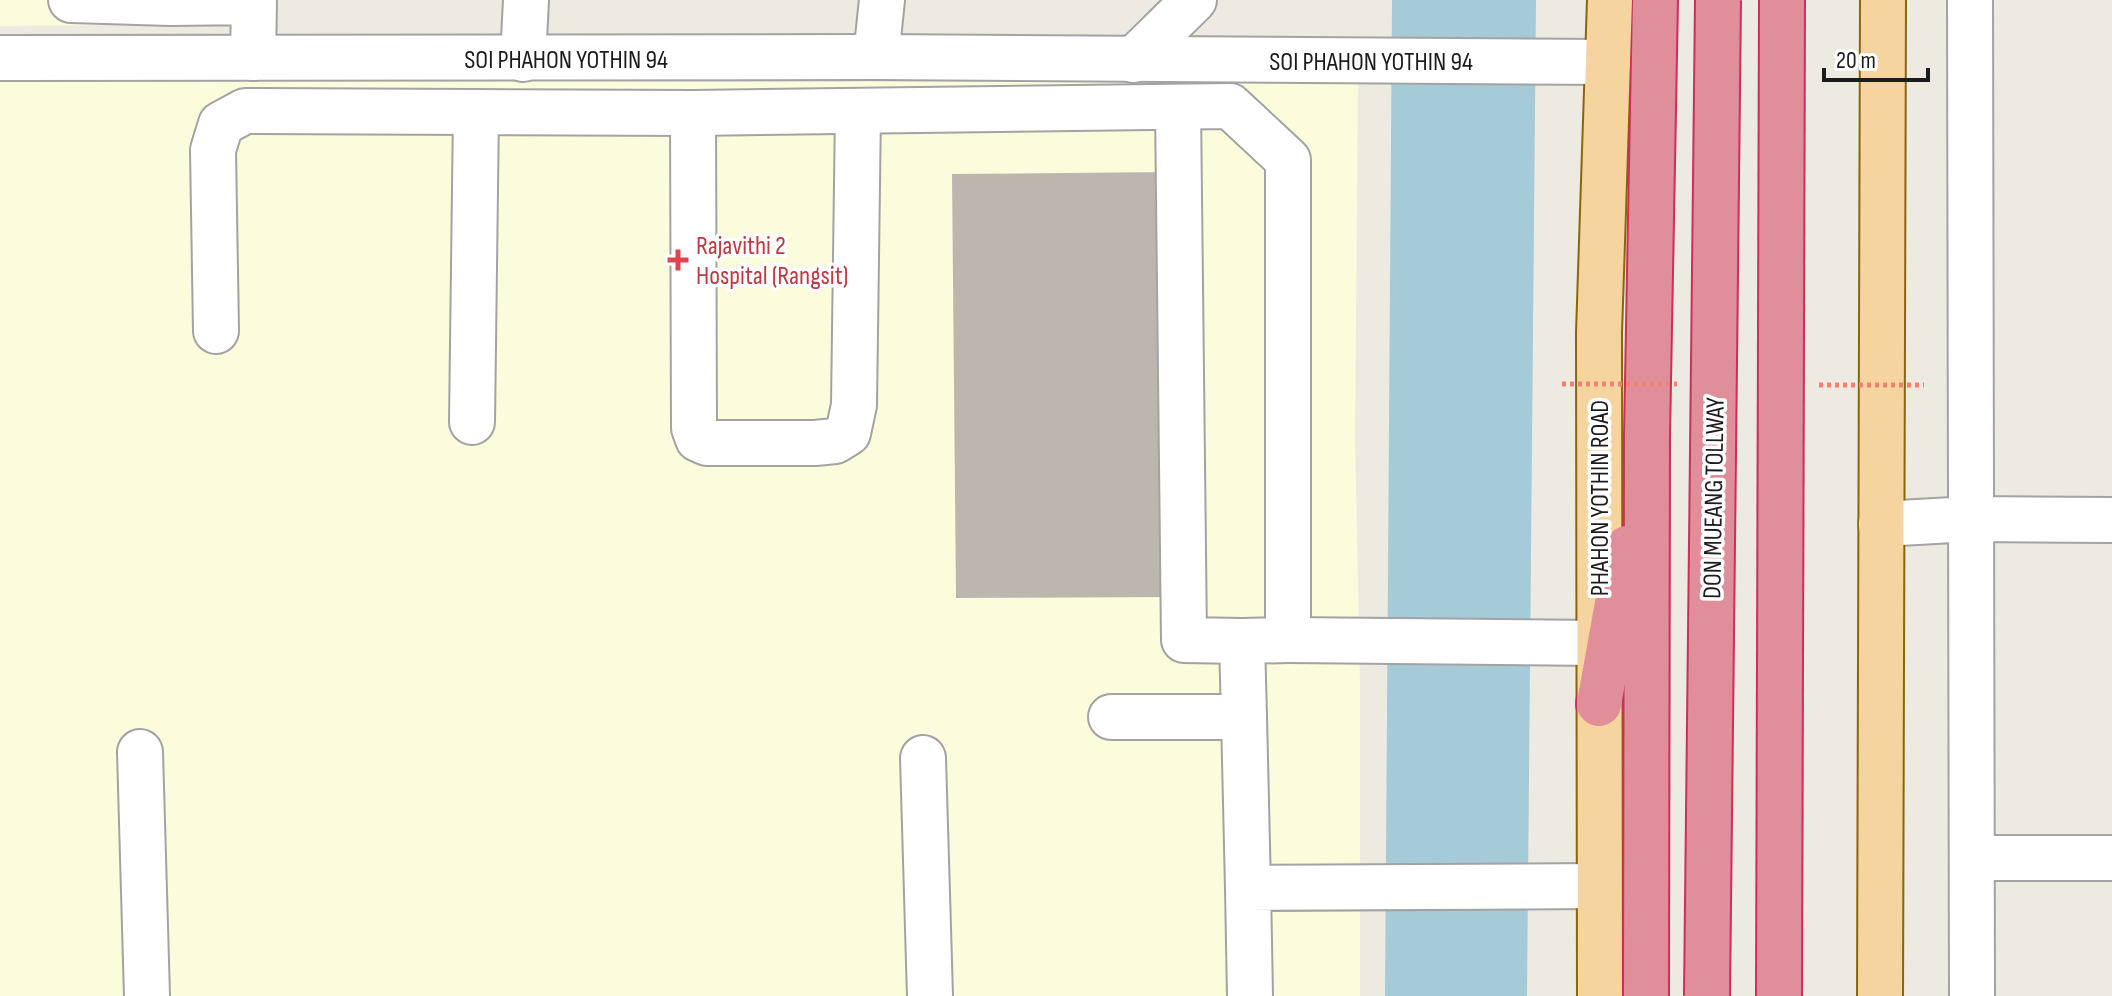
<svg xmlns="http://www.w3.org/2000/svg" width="2112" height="996" font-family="'Sofia Sans Condensed',sans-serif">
  <rect width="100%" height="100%" fill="#edeae2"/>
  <g fill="#fbfcdb">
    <polygon points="0,0 220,0 221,24 0,26"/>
    <polygon points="0,76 664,82 1358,82 1355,438 1360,682 1360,996 0,996"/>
  </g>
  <polygon fill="#a5cad8" points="1392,0 1536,0 1527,996 1385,996"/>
  <polygon fill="#bdb6af" points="1167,172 1171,597 956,598 952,174"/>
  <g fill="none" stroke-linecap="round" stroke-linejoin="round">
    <defs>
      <g id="minor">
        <polyline points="71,0 171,3 254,2 253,58"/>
        <polyline points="1970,0 1972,996"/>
        <polyline points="876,57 882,0"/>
        <polyline points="0,58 876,57 1608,62"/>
        <polyline points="523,59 526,0"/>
        <polyline points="1133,60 1194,0"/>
        <polyline points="1178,107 1184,640 1242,641"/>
        <polyline points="693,113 694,428 698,439 707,443 815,443 835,441 848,433 854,405 858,111"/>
        <polyline points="216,331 213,150 221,124 245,111 476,112"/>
        <polyline points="472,422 476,112 693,113 1230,106 1288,160 1288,640 1242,641 1244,717"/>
        <polyline points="1881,524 1971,519 2112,520"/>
        <polyline points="1288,640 1599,643"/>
        <polyline points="1111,717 1244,717 1248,888"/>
        <polyline points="140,752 147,996"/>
        <polyline points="923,758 930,996"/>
        <polyline points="1972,858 2112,858"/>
        <polyline points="1250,996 1248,888 1599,886"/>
      </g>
      <g id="major">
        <polyline points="1600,996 1599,333 1610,0"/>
        <polyline points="1880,996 1883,0"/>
      </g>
      <g id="highway">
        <polyline points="1599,704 1627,548"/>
        <polyline points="1646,996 1647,436 1655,0"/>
      </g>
    </defs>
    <use href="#minor" stroke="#a3a3a3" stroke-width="48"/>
    <use href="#major" stroke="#8a660a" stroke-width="48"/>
    <use href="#highway" stroke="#ca2f5d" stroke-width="48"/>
    <use href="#minor" stroke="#fff" stroke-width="44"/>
    <use href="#major" stroke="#f5d49f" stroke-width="44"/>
    <use href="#highway" stroke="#e08e99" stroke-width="44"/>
    <defs>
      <g id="highway-bridge">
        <polyline points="1707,996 1718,0"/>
        <polyline points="1779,996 1782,0"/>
      </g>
    </defs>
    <use href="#highway-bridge" stroke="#ca2f5d" stroke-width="48" stroke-linecap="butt"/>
    <g stroke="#f08370" stroke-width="5" stroke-dasharray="4 4" stroke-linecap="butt">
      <polyline points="1562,384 1677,384"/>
      <polyline points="1819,385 1924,385"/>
    </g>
    <use href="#highway-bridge" stroke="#e08e99" stroke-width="44"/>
  </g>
  <path fill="#e0444e" stroke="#fff" stroke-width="3" d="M674 248h8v8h8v8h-8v8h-8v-8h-8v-8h8z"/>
  <g text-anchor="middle" stroke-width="7" stroke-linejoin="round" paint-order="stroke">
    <g font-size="26" fill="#1c1c1c" stroke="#fff">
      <text x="566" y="68">SOI PHAHON YOTHIN 94</text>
      <text x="1371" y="70">SOI PHAHON YOTHIN 94</text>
      <text transform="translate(1599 498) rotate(-90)" y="9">PHAHON YOTHIN ROAD</text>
      <text transform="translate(1713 498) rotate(-89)" y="9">DON MUEANG TOLLWAY</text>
    </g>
    <g font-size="26" fill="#be3a42" stroke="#fff" text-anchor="start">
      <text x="696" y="254">Rajavithi 2<tspan x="696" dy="30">Hospital (Rangsit)</tspan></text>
    </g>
  </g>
  <path d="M1824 68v12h104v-12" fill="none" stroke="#1c1c1c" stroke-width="4"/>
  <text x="1836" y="68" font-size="24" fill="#1c1c1c" stroke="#ffffff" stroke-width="6" paint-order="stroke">20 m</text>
</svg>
